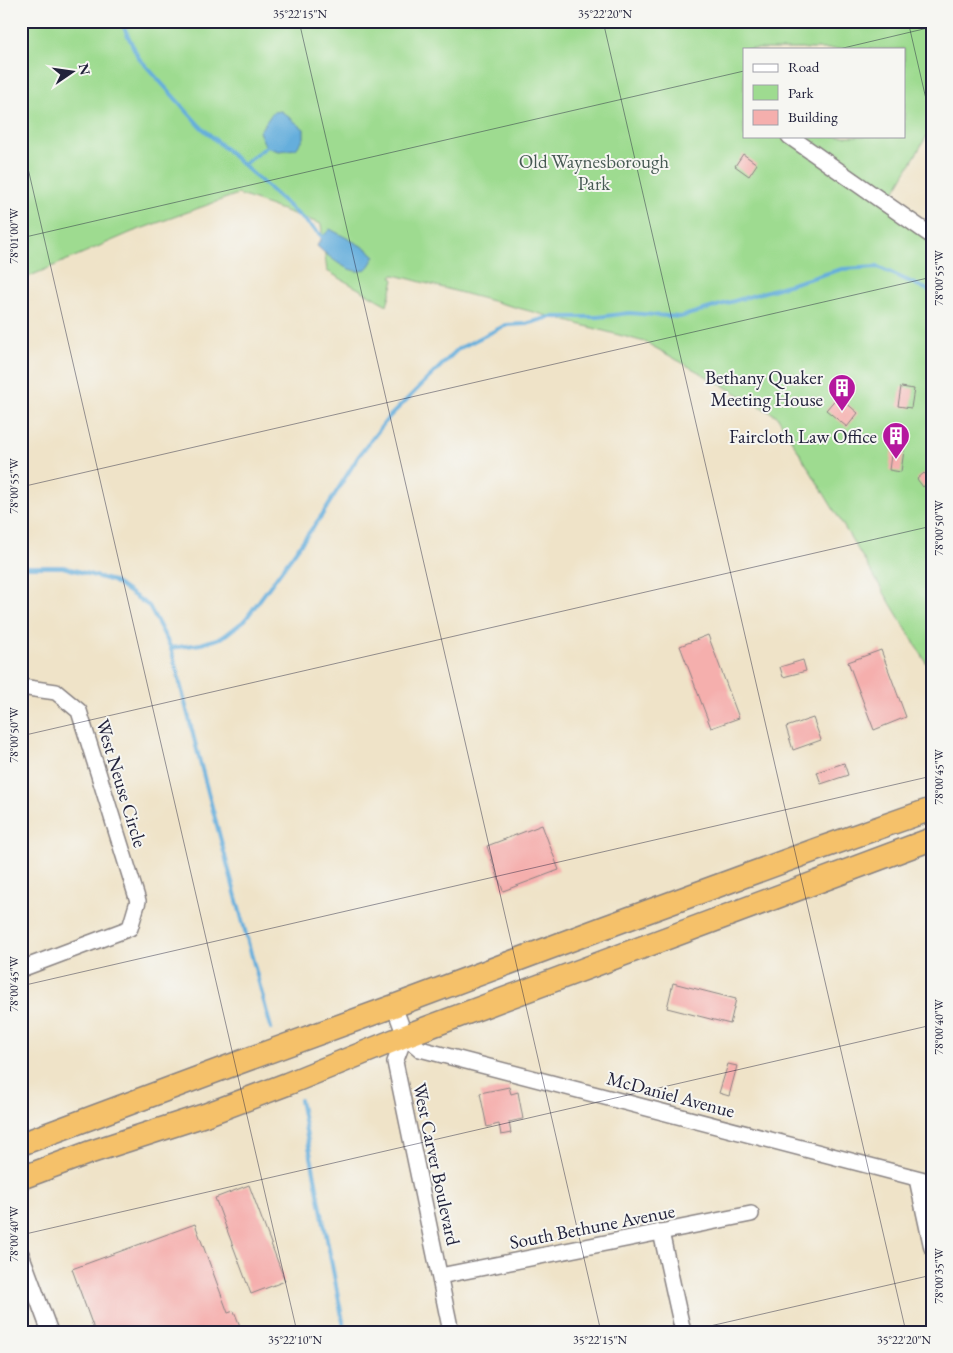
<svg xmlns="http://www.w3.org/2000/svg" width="953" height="1353" font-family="'EB Garamond',serif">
  <rect width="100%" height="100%" fill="#f6f6f2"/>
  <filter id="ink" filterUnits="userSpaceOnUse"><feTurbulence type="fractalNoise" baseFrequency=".02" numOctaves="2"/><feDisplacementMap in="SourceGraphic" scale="10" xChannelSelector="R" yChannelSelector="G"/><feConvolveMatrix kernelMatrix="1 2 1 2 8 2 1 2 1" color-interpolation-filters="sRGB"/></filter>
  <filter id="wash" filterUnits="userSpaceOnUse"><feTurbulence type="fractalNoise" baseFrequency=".0096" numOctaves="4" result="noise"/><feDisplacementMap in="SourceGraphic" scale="20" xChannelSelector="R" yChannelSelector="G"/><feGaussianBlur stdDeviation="1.12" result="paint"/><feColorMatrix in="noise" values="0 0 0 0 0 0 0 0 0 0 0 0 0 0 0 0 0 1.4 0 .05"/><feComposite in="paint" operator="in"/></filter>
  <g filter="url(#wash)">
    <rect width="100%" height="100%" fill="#efe3c8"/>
    <path fill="#9edb90" stroke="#607e66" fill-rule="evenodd" d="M21,21H932V127L886,206L932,232V672L777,416L645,342L395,275L391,276L394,280L387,305L327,271L321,224L238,194L132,232L21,280ZM744,49H904V136H744Z"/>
    <g fill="#65aedc" stroke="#44688c">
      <polygon points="281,111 304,129 304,138 296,149 279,151 266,147 259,132 273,112"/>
      <path d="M330,229L367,249L375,256C372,260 370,266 366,269C352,278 327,255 317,246L322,237Z"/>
    </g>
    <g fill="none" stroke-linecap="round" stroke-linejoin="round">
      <g stroke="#65aedc" stroke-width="4">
        <polyline points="121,21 138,57 200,126 324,238"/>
        <polyline points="244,164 270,144"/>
        <polyline points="21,567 63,567 113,581 149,606 171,648 200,762 271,1028"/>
        <polyline points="171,648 201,644 223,637 245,620 322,515 358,457 389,417 458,349 506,325 526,324 550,317 598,317 629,313 680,317 842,269 878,267 928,290 932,293"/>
        <polyline points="300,1100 345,1332"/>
      </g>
    </g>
    <g id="blocks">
      <g fill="#f5afad">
        <polygon points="743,154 757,164 749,176 735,166"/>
        <polygon points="901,387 914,389 911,408 898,406"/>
        <polygon points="838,396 858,413 847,427 826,410"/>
        <polygon points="892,448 904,450 901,472 889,470"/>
        <polygon points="924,473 931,480 923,487 917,479"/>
        <polygon points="708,635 739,718 711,728 680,646"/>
        <polygon points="881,650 906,717 874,730 848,662"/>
        <polygon points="803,660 806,671 783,677 780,667"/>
        <polygon points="813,718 821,740 793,750 786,727"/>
        <polygon points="844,763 848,775 821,784 817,772"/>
        <polygon points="542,825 559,870 503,891 487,846"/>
        <polygon points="673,983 736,999 730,1024 667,1008"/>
        <polygon points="728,1064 737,1066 729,1096 719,1093"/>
        <polygon points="509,1087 511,1094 518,1092 523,1119 509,1122 511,1133 501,1135 499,1124 487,1127 480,1093"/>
        <polygon points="249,1185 285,1281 251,1294 215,1198"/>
        <polygon points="195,1224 228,1313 234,1311 240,1326 233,1329 235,1332 95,1332 72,1269"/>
      </g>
    </g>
  </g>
  <g filter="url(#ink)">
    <use href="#blocks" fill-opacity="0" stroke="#888282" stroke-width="1"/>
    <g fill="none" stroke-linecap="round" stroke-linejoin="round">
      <defs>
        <g id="minor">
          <polyline points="789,136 932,236"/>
          <polyline points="21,687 56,692 79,711 138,901 130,928 21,969"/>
          <polyline points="394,1006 405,1036 395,1062 451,1332"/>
          <polyline points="405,1036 420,1049 932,1182"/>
          <polyline points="917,1179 932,1248"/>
          <polyline points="661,1232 683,1332"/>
          <polyline points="21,1254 50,1332"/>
          <polyline points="440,1276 751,1214"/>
        </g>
        <g id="highway">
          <polyline points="21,1144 235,1064 394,1006 600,929 818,849 932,809"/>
          <polyline points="21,1178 88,1153 205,1115 287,1084 405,1036 932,839"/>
        </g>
      </defs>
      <use href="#minor" stroke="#888282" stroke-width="18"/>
      <use href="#highway" stroke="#888282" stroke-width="25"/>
      <use href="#minor" stroke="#fff" stroke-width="15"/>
      <use href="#highway" stroke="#f5c16b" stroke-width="22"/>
    </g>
  </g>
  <path fill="none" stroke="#22223b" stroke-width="1" stroke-opacity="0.45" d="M299,21L601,1332M603,21L906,1332M908,21L932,125M839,49L932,27M21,138L297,1332M21,238L744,71M21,487L932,277M21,736L932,526M21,986L932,776M21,1235L932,1025M684,1332L932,1275"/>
  <defs>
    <symbol id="building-pin" viewBox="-11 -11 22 30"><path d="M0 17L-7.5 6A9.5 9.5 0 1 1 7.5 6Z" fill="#b5179e" stroke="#f6f6f2"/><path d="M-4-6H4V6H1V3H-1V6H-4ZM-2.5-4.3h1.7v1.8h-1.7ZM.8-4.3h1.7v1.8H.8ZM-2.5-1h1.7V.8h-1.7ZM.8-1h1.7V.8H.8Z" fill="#fff"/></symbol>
  </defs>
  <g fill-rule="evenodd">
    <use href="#building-pin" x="826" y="372" width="32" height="43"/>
    <use href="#building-pin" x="880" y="420" width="32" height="43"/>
  </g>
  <g text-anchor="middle" stroke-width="4" stroke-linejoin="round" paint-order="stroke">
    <g font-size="19" fill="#475a54" stroke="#f6f6f2">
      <text x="594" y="168">Old Waynesborough<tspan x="594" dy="22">Park</tspan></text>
    </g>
    <g font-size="19" fill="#22223b" stroke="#f6f6f2" text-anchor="end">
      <text x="823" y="384">Bethany Quaker<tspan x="823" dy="22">Meeting House</tspan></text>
      <text x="877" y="443">Faircloth Law Office</text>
    </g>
    <g font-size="19" fill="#22223b" stroke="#f6f6f2">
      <text transform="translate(122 783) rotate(73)" y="7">West Neuse Circle</text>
      <text transform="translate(671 1094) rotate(15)" y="7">McDaniel Avenue</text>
      <text transform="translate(437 1164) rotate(78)" y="7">West Carver Boulevard</text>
      <text transform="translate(592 1226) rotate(-11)" y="7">South Bethune Avenue</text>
    </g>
  </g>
  <rect width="953" height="1353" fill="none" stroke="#f6f6f2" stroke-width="55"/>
  <rect x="743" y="48" width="162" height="90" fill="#f6f6f2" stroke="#a1a1a9"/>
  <rect x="753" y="64" width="25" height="8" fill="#ffffff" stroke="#a1a1a9"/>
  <text x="788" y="72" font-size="15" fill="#22223b">Road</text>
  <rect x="753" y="85" width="25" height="15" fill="#9edb90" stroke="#a1a1a9"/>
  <text x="788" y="98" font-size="15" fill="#22223b">Park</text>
  <rect x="753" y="110" width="25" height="15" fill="#f5afad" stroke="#a1a1a9"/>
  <text x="788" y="122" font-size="15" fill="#22223b">Building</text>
  <g transform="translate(72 72) rotate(77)" stroke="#f6f6f2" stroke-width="4" paint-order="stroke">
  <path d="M0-4L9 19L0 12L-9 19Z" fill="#22223b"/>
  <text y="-8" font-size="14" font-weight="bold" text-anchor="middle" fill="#22223b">N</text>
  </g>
  <rect x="28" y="28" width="898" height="1298" fill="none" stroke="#22223b" stroke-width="2"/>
  <g font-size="12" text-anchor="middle" fill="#22223b">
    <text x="300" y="18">35°22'15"N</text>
    <text x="605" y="18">35°22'20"N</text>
    <text transform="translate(14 236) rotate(-90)" y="4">78°01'00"W</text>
    <text transform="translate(939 278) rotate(-90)" y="4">78°00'55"W</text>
    <text transform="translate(14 486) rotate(-90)" y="4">78°00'55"W</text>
    <text transform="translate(939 528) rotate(-90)" y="4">78°00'50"W</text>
    <text transform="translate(14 735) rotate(-90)" y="4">78°00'50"W</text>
    <text transform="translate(939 777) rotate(-90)" y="4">78°00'45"W</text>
    <text transform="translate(14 984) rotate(-90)" y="4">78°00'45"W</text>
    <text transform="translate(939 1027) rotate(-90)" y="4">78°00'40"W</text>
    <text transform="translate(14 1234) rotate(-90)" y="4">78°00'40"W</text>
    <text transform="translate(939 1276) rotate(-90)" y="4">78°00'35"W</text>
    <text x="295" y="1344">35°22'10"N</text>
    <text x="600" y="1344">35°22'15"N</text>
    <text x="904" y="1344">35°22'20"N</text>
  </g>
</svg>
